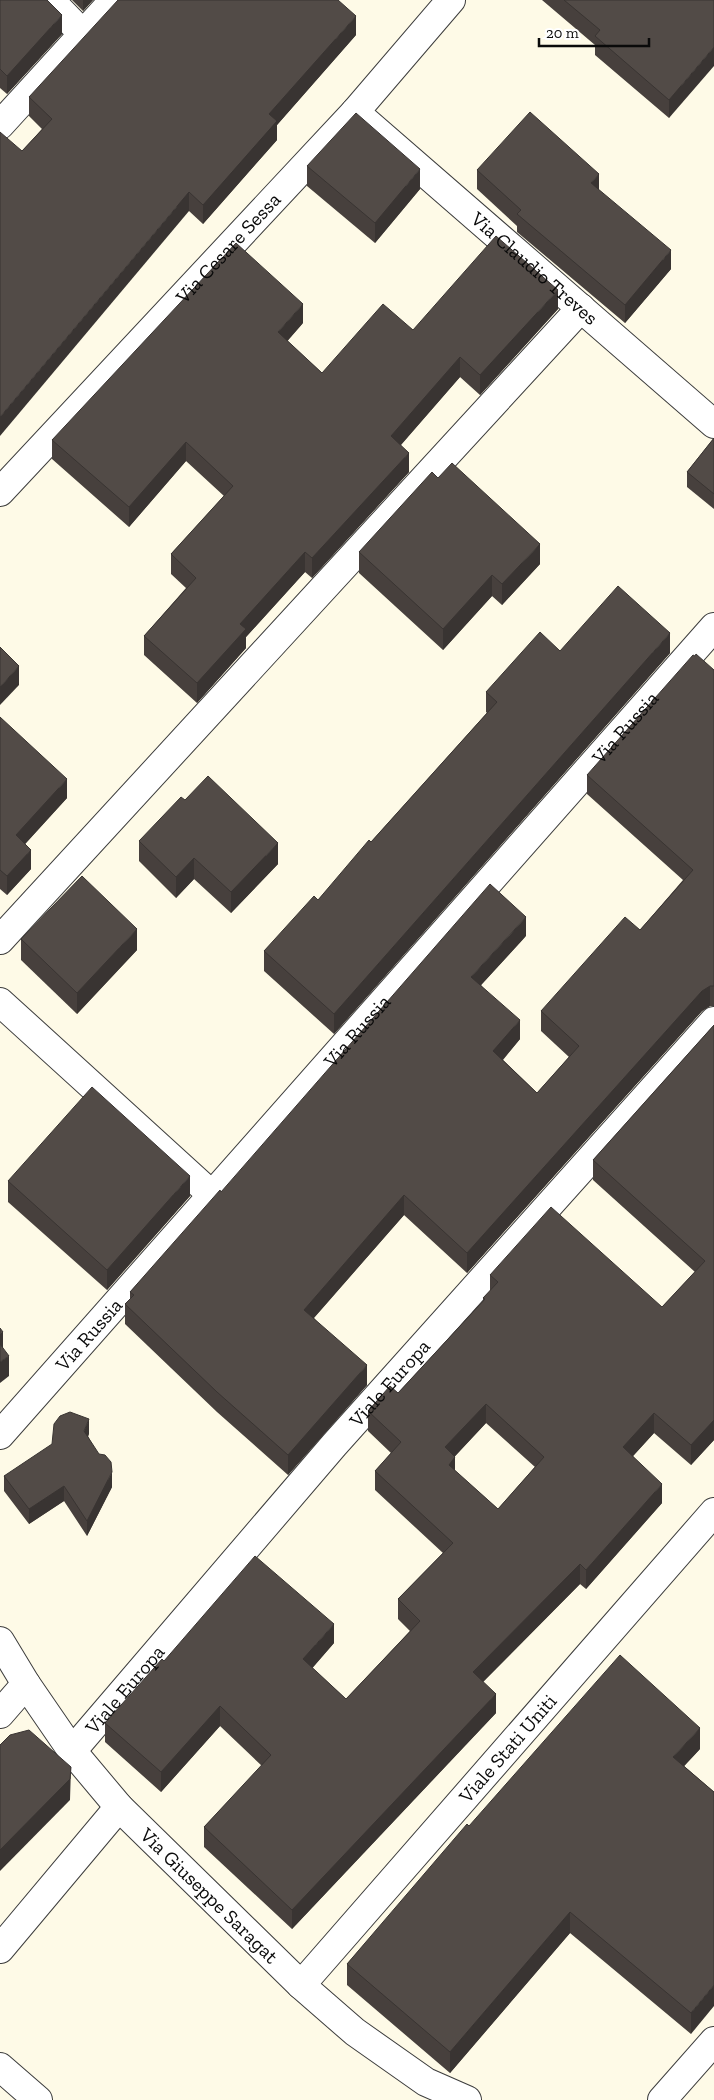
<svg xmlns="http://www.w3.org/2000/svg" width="714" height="2100" font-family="'Zilla Slab',serif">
  <rect width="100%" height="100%" fill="#fefae7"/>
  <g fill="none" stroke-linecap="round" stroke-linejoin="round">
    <defs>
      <g id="street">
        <polyline points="50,0 83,34"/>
        <path id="s1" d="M355,112L714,424"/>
        <polyline points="0,125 114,0"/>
        <path id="s2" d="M0,492L355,112L451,0"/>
        <polyline points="0,940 581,308"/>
        <polyline points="0,1002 212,1195"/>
        <path id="s3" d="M0,1435L714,627"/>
        <path id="s4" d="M0,1641L26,1684L72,1751L119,1807L301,1985L355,2032L426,2082L467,2100"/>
        <polyline points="0,1714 26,1684"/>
        <path id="s5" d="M72,1751L334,1445L714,1021"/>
        <polyline points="0,1949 119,1807"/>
        <path id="s6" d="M301,1985L714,1512"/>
        <polyline points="0,2067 38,2100"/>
        <polyline points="662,2100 714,2041"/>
      </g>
    </defs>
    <use href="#street" stroke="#3d3d3d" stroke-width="30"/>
    <use href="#street" stroke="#fff" stroke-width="28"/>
  </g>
  <g fill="#47403d" fill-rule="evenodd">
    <polygon points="0,0 62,34 7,94 0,88"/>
    <polygon points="72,0 93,0 83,11"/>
    <polygon points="542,0 714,0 669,118 595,55 595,45"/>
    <polygon points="356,35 277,125 277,140 203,224 189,211 22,151 42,129 29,116 29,97"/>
    <polygon points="307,166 420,189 375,243 307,186"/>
    <polygon points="477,170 599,190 671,269 625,323 517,232 517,226 477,189"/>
    <polygon points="558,309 480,395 460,377 401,445 409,472 312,578 305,572 246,637 246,648 197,703 144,655 144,636 186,588 171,574 171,554 224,496 186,461 129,527 52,459 52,440 303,323 287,341 322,373 413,330"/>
    <polygon points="714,438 714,509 687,487 687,472"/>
    <polygon points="359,552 540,564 502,605 492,596 443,650 359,573"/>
    <polygon points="560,651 670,653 334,1034 264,971 264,951 318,900 371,842 487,713 486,712 486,692"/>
    <polygon points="714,670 714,1006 710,1006 702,1011 467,1273 404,1215 314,1318 367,1385 288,1475 217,1412 125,1324 125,1304 130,1299 130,1292 221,1192 526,936 481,985 520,1039 503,1060 537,1093 569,1057 541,1031 541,1011 640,930 683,880 587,794 587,775"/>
    <polygon points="0,717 67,798 25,844 31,869 7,895 0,889"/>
    <polygon points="185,800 278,864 231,913 194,879 176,898 139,861 139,841"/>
    <polygon points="21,939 137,950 77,1014 21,960"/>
    <path d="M714,1025V1440L691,1465L654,1433L633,1456L662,1503L586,1589L580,1584L483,1682L496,1713L292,1929L204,1847V1827L262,1766L220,1726L161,1792L105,1742V1723L164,1661L334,1643L312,1668L346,1699L410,1631L398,1619V1599L443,1553L375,1490V1471L391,1453L368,1431V1411L398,1393L483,1301V1298L490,1291V1275L662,1307L695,1272L593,1180V1160ZM486,1423L535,1467L498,1509L455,1471V1456Z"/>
    <polygon points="8,1181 190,1196 107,1290 8,1202"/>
    <polygon points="89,1434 88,1436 112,1487 87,1536 64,1501 29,1524 4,1491 4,1476"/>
    <polygon points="700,1749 684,1766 714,1792 691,2034 570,1933 450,2073 347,1985 347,1964 469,1826"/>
  </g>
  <g fill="#393432">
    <polygon points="83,0 93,0 83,11"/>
    <polygon points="62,15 62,34 7,94 7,76"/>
    <polygon points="356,16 356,35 277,125 277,140 203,224 203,205 269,114"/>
    <polygon points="714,47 714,66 669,118 669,100"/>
    <polygon points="420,169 420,189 375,243 375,223"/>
    <polygon points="599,174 599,193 591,183"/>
    <polygon points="189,192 189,211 0,436 0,417"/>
    <polygon points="671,250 671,269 625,323 625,305"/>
    <polygon points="558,290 558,309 480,395 480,375"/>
    <polygon points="303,304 303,323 278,352 278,332"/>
    <polygon points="460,357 460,377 391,456 391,436"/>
    <polygon points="186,442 186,461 129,527 129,507"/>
    <polygon points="409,453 409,472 312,578 312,558"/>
    <polygon points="540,544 540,564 502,605 502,584"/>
    <polygon points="305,552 305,572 246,637 246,648 197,703 197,683 240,624"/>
    <polygon points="492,575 492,596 443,650 443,629"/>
    <polygon points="670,633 670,653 334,1034 334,1014"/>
    <polygon points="19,666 19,685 0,705 0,687"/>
    <polygon points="67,779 67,798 16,854 16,835"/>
    <polygon points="278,843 278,864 231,913 231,892"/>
    <polygon points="31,850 31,869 7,895 7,876"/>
    <polygon points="194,858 194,879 176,898 176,877"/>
    <polygon points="526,917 526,936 471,996 471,977"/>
    <polygon points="137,929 137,950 77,1014 77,993"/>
    <polygon points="710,986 710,1006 702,1011 467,1273 467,1253 702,991"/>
    <polygon points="520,1020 520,1039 493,1071 493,1051"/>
    <polygon points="190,1176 190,1196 107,1290 107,1270"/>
    <polygon points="404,1195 404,1215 304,1329 304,1310"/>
    <polygon points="3,1332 3,1353 0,1355 0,1335"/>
    <polygon points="9,1356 9,1376 0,1383 0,1362"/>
    <polygon points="367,1365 367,1385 288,1475 288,1455"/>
    <polygon points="486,1404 486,1423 445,1467 445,1447"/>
    <polygon points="654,1413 654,1433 623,1467 623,1447"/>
    <polygon points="89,1419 89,1434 84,1446 84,1431"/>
    <polygon points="714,1420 714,1440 691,1465 691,1445"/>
    <polygon points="455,1457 455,1477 449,1465"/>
    <polygon points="112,1472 112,1487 87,1536 87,1521"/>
    <polygon points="662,1484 662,1503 586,1589 586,1570"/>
    <polygon points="64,1486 64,1501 29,1524 29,1509"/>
    <polygon points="580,1564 580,1584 473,1692 473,1672"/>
    <polygon points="334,1624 334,1643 303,1679 303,1659"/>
    <polygon points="496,1694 496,1713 292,1929 292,1910"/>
    <polygon points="220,1706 220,1726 161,1792 161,1772"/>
    <polygon points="700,1728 700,1749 673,1778 673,1757"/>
    <polygon points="71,1767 70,1800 0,1871 0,1850"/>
    <polygon points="570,1912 570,1933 450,2073 450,2052"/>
    <polygon points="714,1985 714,2006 691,2034 691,2013"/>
  </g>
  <g fill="#524b47" stroke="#393432" fill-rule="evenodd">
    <polygon points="0,0 47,0 62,15 7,76 0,69"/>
    <polygon points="118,0 338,0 356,16 269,114 277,121 203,205 189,192 0,417 0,132 22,151 52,119 29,97"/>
    <polygon points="564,0 714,0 714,47 669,100 595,36 600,30"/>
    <polygon points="530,112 599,174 591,183 671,250 625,305 517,214 521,210 477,170"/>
    <polygon points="356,113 420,169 375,223 307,166"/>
    <polygon points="496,236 558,290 480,375 460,357 391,436 409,453 312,558 305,552 240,624 246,629 197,683 144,636 196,578 171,554 233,486 186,442 129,507 52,440 236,243 303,304 278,332 322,373 383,304 413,330"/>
    <polygon points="714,438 714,494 687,472"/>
    <polygon points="452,463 540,544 502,584 492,575 443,629 359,552 432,472 438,478"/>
    <polygon points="618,586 670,633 334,1014 264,951 314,896 318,900 369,840 371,842 497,702 486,692 540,632 560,651"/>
    <polygon points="0,647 19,666 0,687"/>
    <polygon points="696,654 714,670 714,986 710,986 702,991 467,1253 404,1195 304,1310 367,1365 288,1455 217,1392 125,1304 134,1295 130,1292 220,1190 221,1192 490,884 526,917 471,977 520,1020 493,1051 537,1093 579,1046 541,1011 625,917 640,930 693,870 587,775 693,655 695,656"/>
    <polygon points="0,717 67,779 16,835 31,850 7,876 0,870"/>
    <polygon points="208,776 278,843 231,892 194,858 176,877 139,841 181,797 185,800"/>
    <polygon points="82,876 137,929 77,993 21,939"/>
    <path d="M714,1025V1420L691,1445L654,1413L623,1447L662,1484L586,1570L580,1564L473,1672L496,1694L292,1910L204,1827L271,1755L220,1706L161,1772L105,1723L162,1659L164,1661L255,1556L334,1624L303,1659L346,1699L420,1621L398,1599L453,1543L375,1471L401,1442L368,1411L390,1386L398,1393L485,1299L483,1298L498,1282L490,1275L551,1207L662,1307L705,1261L593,1160ZM486,1404L544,1457L498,1509L449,1465L455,1457L445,1447Z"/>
    <polygon points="92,1087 190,1176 107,1270 8,1181"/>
    <polygon points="0,1328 3,1332 0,1335"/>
    <polygon points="0,1344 9,1356 0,1362"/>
    <polygon points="70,1412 89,1419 84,1431 99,1454 105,1455 111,1462 112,1472 87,1521 64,1486 29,1509 4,1476 52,1444 54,1424 60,1416"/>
    <polygon points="620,1655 700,1728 673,1757 714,1792 714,1985 691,2013 570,1912 450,2052 347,1964 467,1824 469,1826"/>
    <polygon points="29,1730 71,1767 70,1779 0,1850 0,1745 10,1735"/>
  </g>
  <g text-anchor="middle" stroke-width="5" stroke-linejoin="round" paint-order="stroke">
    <g font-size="20" fill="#0a0a0a" stroke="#fff">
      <text dy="7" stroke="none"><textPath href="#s2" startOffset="334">Via Cesare Sessa</textPath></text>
      <text dy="7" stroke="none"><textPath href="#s1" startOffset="238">Via Claudio Treves</textPath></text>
      <text dy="7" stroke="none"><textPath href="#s3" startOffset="944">Via Russia</textPath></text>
      <text dy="7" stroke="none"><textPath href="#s3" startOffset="539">Via Russia</textPath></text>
      <text dy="7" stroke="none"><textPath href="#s3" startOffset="134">Via Russia</textPath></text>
      <text dy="7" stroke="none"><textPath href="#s5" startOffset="486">Viale Europa</textPath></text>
      <text dy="7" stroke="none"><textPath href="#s5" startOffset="81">Viale Europa</textPath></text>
      <text dy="7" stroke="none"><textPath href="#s6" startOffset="314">Viale Stati Uniti</textPath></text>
      <text dy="7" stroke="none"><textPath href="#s4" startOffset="331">Via Giuseppe Saragat</textPath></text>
    </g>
  </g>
  <path d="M539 38v8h110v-8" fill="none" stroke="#0a0a0a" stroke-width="2.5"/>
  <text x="546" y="38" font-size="15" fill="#0a0a0a" stroke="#ffffff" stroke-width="4" paint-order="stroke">20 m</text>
</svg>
